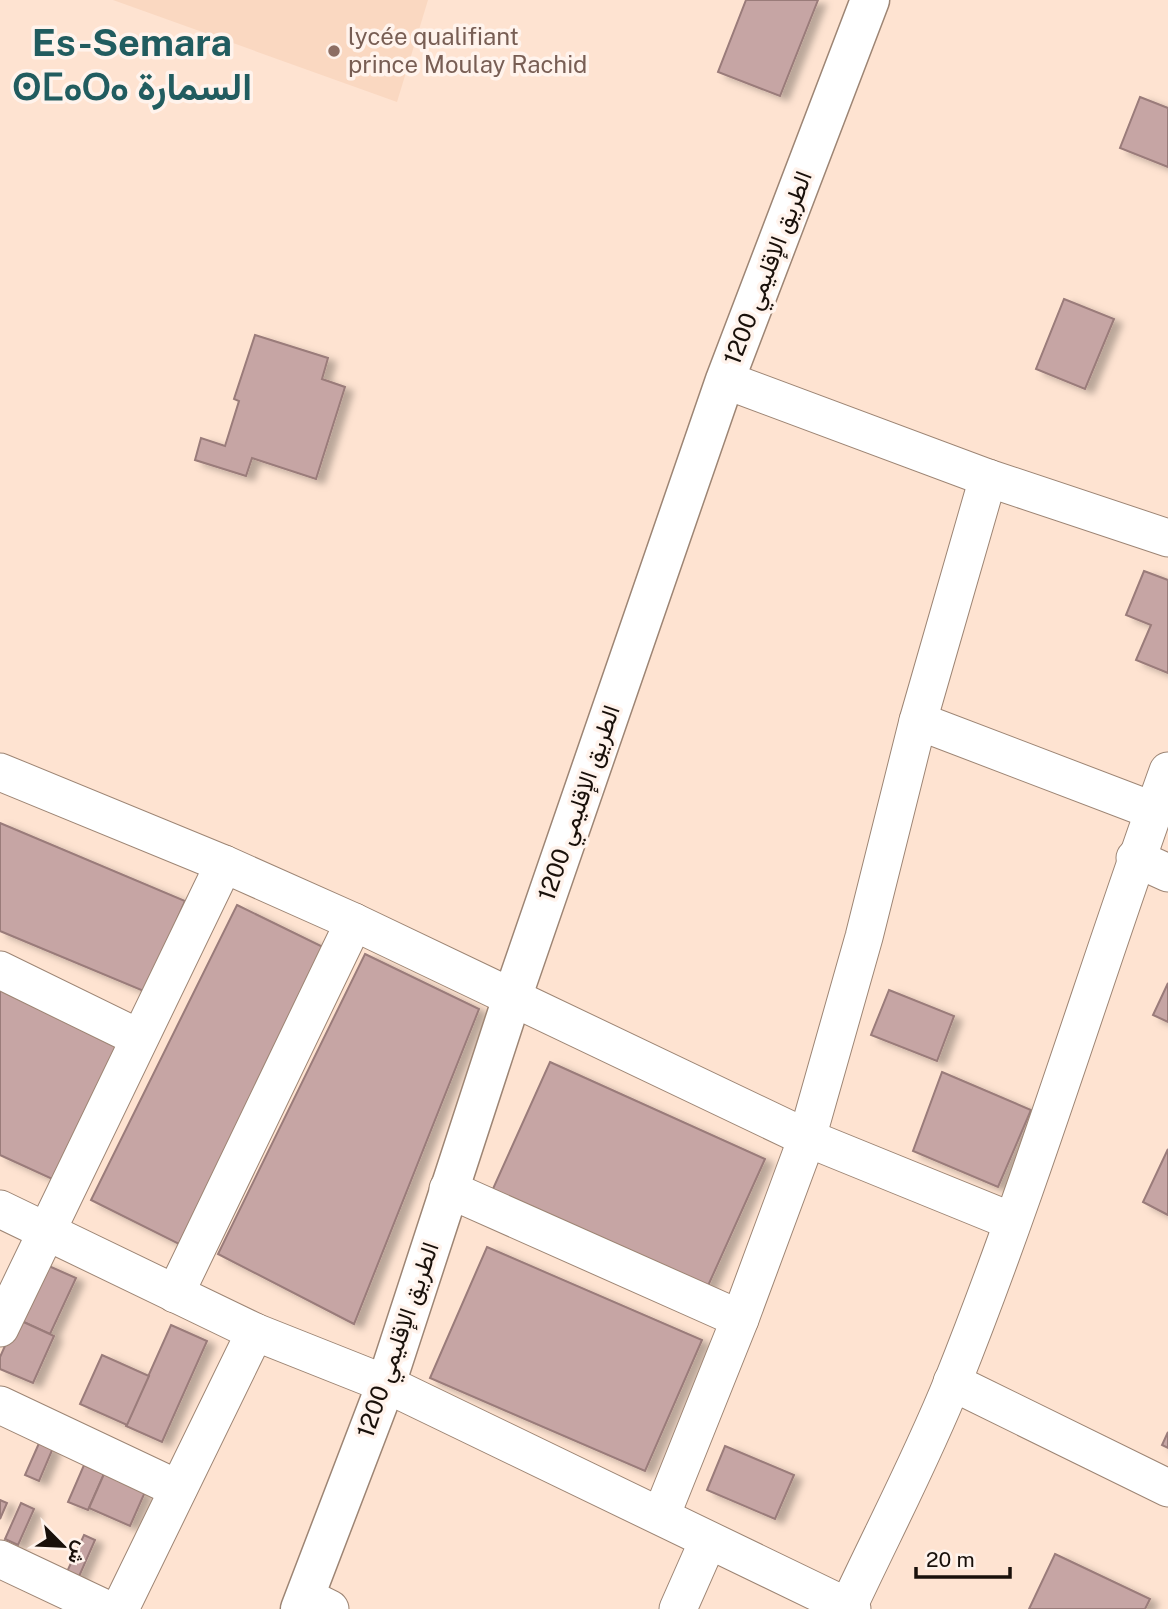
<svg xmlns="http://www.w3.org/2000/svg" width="1168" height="1609" font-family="'Public Sans',Vazirmatn,'Noto Sans Tifinagh',sans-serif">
  <defs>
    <filter id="shadow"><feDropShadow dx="8" dy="4.5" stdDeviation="3.5" flood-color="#0004"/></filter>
  </defs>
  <rect width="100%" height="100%" fill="#fee3d1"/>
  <polygon fill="#fad8c1" points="113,0 428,0 397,102"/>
  <g fill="#c6a5a4" stroke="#9a7b7a" stroke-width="2" filter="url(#shadow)">
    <polygon points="746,0 818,0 780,96 718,72"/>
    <polygon points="1140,97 1168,108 1168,167 1120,148"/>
    <polygon points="1064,299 1114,319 1085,389 1036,369"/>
    <polygon points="255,335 328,358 322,379 345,387 316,479 252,458 246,476 195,460 201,438 225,446 239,401 234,399"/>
    <polygon points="1144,571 1168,580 1168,673 1136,660 1151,625 1126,615"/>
    <polygon points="0,823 185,901 146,992 0,931"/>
    <polygon points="237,905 325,948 179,1244 91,1200"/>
    <polygon points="365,954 479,1009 354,1324 218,1254"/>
    <polygon points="1168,983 1168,1022 1153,1015"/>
    <polygon points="0,987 126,1046 61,1183 0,1155"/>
    <polygon points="889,990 954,1016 937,1061 871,1035"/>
    <polygon points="550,1062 765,1159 707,1288 492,1191"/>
    <polygon points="942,1072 1031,1110 998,1187 913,1151"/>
    <polygon points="1168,1149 1168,1215 1143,1202"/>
    <polygon points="487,1247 702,1340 645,1471 430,1378"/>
    <polygon points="42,1263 76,1278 50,1334 17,1319"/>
    <polygon points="17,1319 54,1336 33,1383 0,1369 0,1357"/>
    <polygon points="171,1325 207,1341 162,1442 126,1426"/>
    <polygon points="102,1355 149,1376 127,1425 80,1404"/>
    <polygon points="1168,1432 1168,1448 1162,1445"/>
    <polygon points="40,1441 53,1448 39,1481 25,1475"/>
    <polygon points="725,1446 794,1475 775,1519 707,1490"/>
    <polygon points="84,1465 104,1474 88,1510 68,1502"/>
    <polygon points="104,1474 145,1492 130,1526 89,1508"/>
    <polygon points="0,1500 7,1503 0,1519"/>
    <polygon points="21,1503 34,1509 18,1545 5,1539"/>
    <polygon points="84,1535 95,1540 77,1581 65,1576"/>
    <polygon points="1055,1554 1150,1599 1145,1609 1029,1609"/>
  </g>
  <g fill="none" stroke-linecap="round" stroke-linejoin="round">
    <defs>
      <g id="minor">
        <polyline points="725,380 988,478 1168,538"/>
        <polyline points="918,721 1154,811"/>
        <polyline points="0,772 224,864 354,922 807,1138 1011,1221"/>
        <polyline points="1135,858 1168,873"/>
        <polyline points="0,970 139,1038"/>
        <polyline points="448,1189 740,1319"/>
        <polyline points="0,1209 255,1332 386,1384 852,1609"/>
        <polyline points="175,1294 354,922"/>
        <polyline points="0,1328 224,864"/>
        <polyline points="952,1382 1168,1488"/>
        <polyline points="0,1405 178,1489"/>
        <polyline points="661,1516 740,1319 807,1138 864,937 918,721 988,478"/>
        <polyline points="0,1559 106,1609"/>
        <polyline points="306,1597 330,1609"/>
        <path d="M848,1607C883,1532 922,1458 953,1381C1033,1181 1095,974 1168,771"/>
        <polyline points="120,1609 255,1332"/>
        <polyline points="678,1609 708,1541"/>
      </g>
      <polyline id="tertiary" points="300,1609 386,1384 512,998 725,380 870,0"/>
    </defs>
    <use href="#minor" stroke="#9d8574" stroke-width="39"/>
    <use href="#tertiary" stroke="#9d8574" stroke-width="41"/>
    <use href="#minor" stroke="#fff" stroke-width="37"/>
    <use href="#tertiary" stroke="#fff" stroke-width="38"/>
  </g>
  <circle fill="#8d6e63" stroke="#fff3ec" stroke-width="2.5" cx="334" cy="51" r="7"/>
  <g text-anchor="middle" stroke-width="7" stroke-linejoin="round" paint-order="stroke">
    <g font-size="24" fill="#785e54" stroke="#fff3ec" text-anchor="start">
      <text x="348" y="45">lycée qualifiant<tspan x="348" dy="28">prince Moulay Rachid</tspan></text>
    </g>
    <g font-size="24" fill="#19100a" stroke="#fff3ec">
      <text transform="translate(768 268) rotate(-69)" y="8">الطريق الإقليمي 1200</text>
      <text transform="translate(579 803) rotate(-71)" y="8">الطريق الإقليمي 1200</text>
      <text transform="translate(398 1340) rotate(-71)" y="8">الطريق الإقليمي 1200</text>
    </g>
    <g font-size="38" font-weight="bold" fill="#215c5f" stroke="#fff3ec">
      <text x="132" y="56">Es-Semara<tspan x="132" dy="44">ⵙⵎⴰⵔⴰ السمارة</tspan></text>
    </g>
  </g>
  <g transform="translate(63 1546) rotate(114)" stroke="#fff3ec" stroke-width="5" paint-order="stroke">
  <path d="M0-5L12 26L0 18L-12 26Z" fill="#19100a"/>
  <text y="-10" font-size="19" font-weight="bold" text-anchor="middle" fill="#19100a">ش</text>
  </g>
  <path d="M916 1567v10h94v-10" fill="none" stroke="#19100a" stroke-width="3.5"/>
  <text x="926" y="1567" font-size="21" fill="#19100a" stroke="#fff3ec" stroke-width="5" paint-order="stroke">20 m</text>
</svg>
